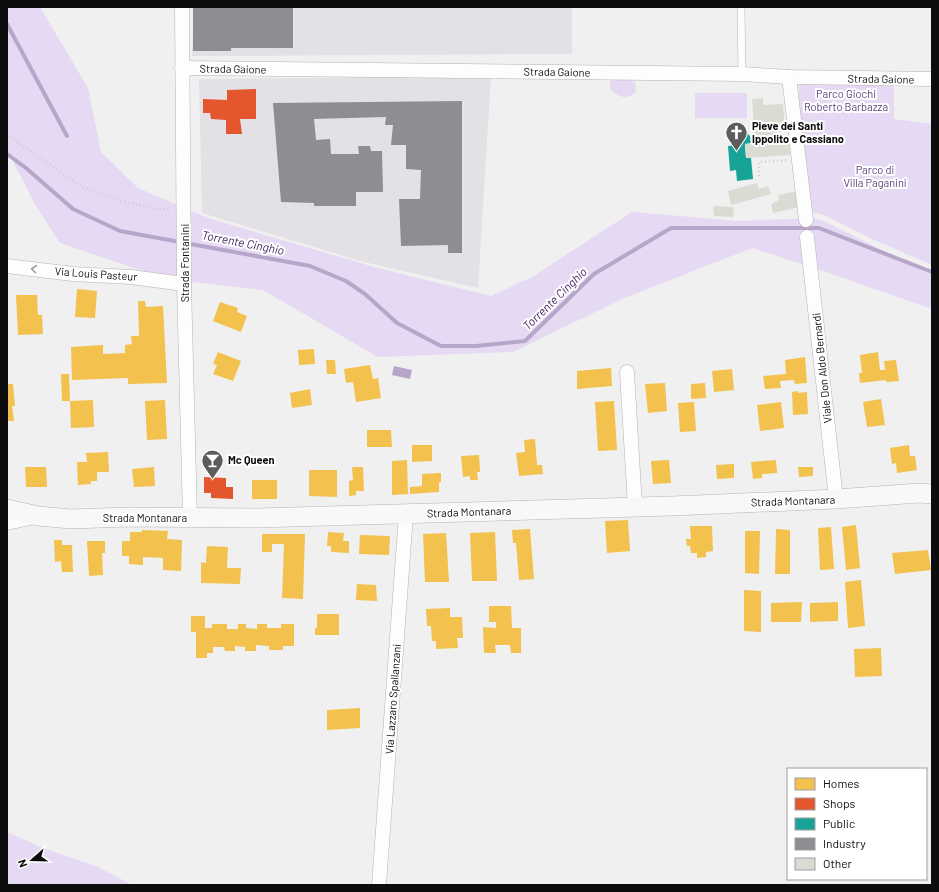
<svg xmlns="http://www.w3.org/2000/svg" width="939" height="892" font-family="Barlow,sans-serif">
  <rect width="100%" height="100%" fill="#f0f0f1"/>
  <g fill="#e3e0e6">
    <polygon points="194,7 572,7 572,54 192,56"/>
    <polygon points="491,76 478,288 360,261 202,213 199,79"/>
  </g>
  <g fill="#e5d9f3">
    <polygon points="7,7 40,7 88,88 101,152 138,188 211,219 374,267 491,296 532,277 632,212 739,221 814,218 824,221 932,275 932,309 823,271 752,248 622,299 513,352 378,357 263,290 166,279 60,243 34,203 7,149"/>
    <path d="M613,78H629L635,82L636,88L635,93C624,100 619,97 610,89V83Z"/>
    <polygon points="799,81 894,81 894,119 932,124 932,265 870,238 824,215 813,212 799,119"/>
    <rect x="695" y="93" width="52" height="25"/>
    <polygon points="7,832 43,848 98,867 132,885 7,885"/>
  </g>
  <polygon fill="#b7a6c9" points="394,366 412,370 410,379 392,375"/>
  <g fill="#f2c14e">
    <polygon points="77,289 97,291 95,318 75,317"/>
    <polygon points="16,295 37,295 38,315 42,315 43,334 18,335"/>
    <polygon points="138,301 145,301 146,307 163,306 167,383 128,384 128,378 72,380 71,347 103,345 103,354 125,353 125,345 132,344 131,336 139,336"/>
    <polygon points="220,302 238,308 237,312 247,316 241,332 213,321"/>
    <polygon points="314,349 315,364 299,365 298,350"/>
    <polygon points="218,352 241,361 233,381 213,374 217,365 213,364"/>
    <polygon points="878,352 880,370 885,370 884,361 896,360 899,381 886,382 886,380 860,383 859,373 862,373 860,355"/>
    <polygon points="805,357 807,383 795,384 794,380 780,381 781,388 765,389 763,376 786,374 785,360"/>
    <polygon points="326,360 335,360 336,374 327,374"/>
    <polygon points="370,365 373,379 378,378 381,398 356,402 353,382 346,383 344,369"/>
    <polygon points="611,368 612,386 577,389 577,371"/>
    <polygon points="732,369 734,390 714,392 712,371"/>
    <polygon points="61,374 69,374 70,401 62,401"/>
    <polygon points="665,383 667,411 648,413 645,384"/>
    <polygon points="705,383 706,398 691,399 691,384"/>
    <polygon points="7,384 13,384 15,406 12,406 14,421 7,421"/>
    <polygon points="310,389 312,405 292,408 290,393"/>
    <polygon points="798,391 798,393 807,392 808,414 793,415 792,392"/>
    <polygon points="881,399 885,425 867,427 863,402"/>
    <polygon points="93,400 94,427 71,428 70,401"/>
    <polygon points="165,400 167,439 147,440 145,401"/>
    <polygon points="614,401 617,450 598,451 595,402"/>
    <polygon points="694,402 696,431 680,432 678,403"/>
    <polygon points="781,402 784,428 760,431 757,405"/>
    <polygon points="367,430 391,430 392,447 367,447"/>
    <polygon points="535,439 537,465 542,465 543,474 519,476 516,453 525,452 524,440"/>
    <polygon points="412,445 432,445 432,461 412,462"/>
    <polygon points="909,445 910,456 915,456 917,470 897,473 896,463 892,464 890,448"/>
    <polygon points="108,452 109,472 97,472 97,481 91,481 91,484 78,485 77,462 87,462 86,453"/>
    <polygon points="479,455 480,472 477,472 478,480 470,480 470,476 463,477 461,456"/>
    <polygon points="407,460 408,494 392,495 392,461"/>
    <polygon points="669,460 671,483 653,484 651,461"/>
    <polygon points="776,460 777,473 762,474 762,478 753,479 751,462"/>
    <polygon points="734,464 734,478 717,479 716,465"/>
    <polygon points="25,467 46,467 47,487 26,487"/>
    <polygon points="154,467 155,486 134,487 132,469"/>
    <polygon points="352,467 363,467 364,491 356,491 356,495 349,496 349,481 353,480"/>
    <polygon points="798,467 813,467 813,476 799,477"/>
    <polygon points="309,470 337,470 337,497 309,496"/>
    <polygon points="441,473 441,482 439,482 439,492 410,494 410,487 422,486 422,474"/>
    <rect x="252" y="480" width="25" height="19"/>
    <polygon points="628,520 630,551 607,553 605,521"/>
    <polygon points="856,525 860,568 846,570 842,527"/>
    <polygon points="690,526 712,526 713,551 706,552 706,557 697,558 697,553 691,553 690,546 687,546 686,539 691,539"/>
    <polygon points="831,527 834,569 820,570 818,528"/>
    <polygon points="530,529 534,579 519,580 516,543 513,543 512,530"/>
    <polygon points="776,529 790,530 790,574 775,574"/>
    <polygon points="142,530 168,531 167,539 182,540 181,571 163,570 163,558 143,557 143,565 129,564 129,556 122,556 122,541 130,541 130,532 142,532"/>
    <polygon points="745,531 760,531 759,574 745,573"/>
    <polygon points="328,532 344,533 343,541 349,541 349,553 331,552 331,546 327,546"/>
    <polygon points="495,532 497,581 472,581 470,533"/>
    <polygon points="446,533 449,582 425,582 423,534"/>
    <polygon points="262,534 305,534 303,599 282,598 284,544 272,544 272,552 262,552"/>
    <polygon points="360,535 390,536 389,555 359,554"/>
    <polygon points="54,540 62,540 62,545 72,545 73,572 62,572 61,561 55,562"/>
    <polygon points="87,541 105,541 105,553 102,553 103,575 89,576"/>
    <polygon points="207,546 228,547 227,568 241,568 240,584 201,583 201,562 206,563"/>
    <polygon points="928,550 931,570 895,574 892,553"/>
    <polygon points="861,580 865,626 848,628 845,582"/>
    <polygon points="357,584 376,585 377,601 356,600"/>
    <polygon points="744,590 761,591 761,632 744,631"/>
    <polygon points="802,602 801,622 771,622 771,603"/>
    <polygon points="838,602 838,621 810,622 810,603"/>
    <polygon points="489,606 511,606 512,628 521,628 521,653 511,653 510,645 495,645 496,653 484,653 483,627 496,628 496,622 489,622"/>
    <polygon points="450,608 450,617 462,617 463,638 457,638 458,648 436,649 436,641 432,641 431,626 427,626 426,609"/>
    <polygon points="317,614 339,614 339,635 315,635 315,628 317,628"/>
    <polygon points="191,616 205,616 205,628 212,628 212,624 227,624 227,629 238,629 238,624 246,624 246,628 257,629 257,624 267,624 267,628 281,628 281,624 294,624 294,646 283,646 283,650 269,650 269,646 256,645 256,651 245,651 245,647 235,646 235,651 225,651 224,647 213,647 213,653 207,653 207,658 196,658 196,632 191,632"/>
    <polygon points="881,648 882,676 855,677 854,649"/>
    <polygon points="360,708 360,728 327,730 327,710"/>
  </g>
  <g fill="#e4572e">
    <polygon points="256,89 256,119 240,119 242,134 226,134 226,120 211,119 210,113 203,113 203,99 227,100 227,90"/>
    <polygon points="204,477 226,478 226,487 233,487 233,499 211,498 211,493 204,493"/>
  </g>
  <polygon fill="#17a398" points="741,132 746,132 750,136 751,143 745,144 746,158 751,158 753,179 737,181 736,170 730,171 728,146 738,145 738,137"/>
  <g fill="#8d8d92">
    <polygon points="193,7 293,7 293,48 231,48 231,51 193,51"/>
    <polygon points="462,101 462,253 448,253 448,245 401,246 399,199 420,199 421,170 406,169 406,145 391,145 393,125 385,125 386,117 314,119 316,140 330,139 331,154 359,154 358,146 370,146 371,151 382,151 383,192 356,192 356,206 314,206 314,203 281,202 273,103"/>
  </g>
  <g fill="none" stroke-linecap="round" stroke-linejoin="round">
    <g stroke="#b7a6c9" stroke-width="4">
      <polyline points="7,24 67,136"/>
      <polyline points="7,154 26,168 73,209 120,231 310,266 346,281 365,294 397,323 441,346 476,346 525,341 594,274 671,228 819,228 932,272"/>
    </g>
  </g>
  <g fill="#d8dcd2">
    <polygon points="763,98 763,105 783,104 785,131 775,132 776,143 789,142 790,155 746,158 745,144 755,143 752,99"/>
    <polygon points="757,183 759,189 768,186 771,194 731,205 728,191"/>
    <polygon points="798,191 799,207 773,213 771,204 779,200 778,195"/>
    <polygon points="713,206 733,207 734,217 714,216"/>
  </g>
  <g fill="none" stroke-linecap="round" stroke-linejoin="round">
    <defs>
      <polyline id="lane" points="741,7 742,74"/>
      <g id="street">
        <polyline points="182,7 184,284 190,518"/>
        <polyline points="182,68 742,74 789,77 932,79"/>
        <polyline points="789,77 806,220"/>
        <polyline points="807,237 836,499"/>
        <polyline points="7,266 73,274 131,277 184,284"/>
        <polyline points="627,372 635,507"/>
        <polyline points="7,523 34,517"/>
        <polyline points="379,885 406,514"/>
      </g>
      <polyline id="secondary" points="7,509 38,516 71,519 128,517 257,518 672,506 836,499 919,493 932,494"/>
    </defs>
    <use href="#lane" stroke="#b4b4b4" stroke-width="8"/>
    <use href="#street" stroke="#b4b4b4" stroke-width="15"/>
    <use href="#secondary" stroke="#b4b4b4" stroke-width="20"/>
    <g stroke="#cecdce" stroke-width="2.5" stroke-dasharray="1 3" stroke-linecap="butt">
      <polyline points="7,135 81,186 121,201 156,209 171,209"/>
      <polyline points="759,176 759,162 788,160"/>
    </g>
    <use href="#lane" stroke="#fdfdfd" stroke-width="7"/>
    <use href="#street" stroke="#fdfdfd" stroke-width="14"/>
    <use href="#secondary" stroke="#f8f7fa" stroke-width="19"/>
  </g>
  <defs><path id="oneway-chevron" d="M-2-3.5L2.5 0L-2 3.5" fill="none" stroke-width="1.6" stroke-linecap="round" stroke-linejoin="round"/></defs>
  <use stroke="#9d9d9d" href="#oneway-chevron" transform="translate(34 269) rotate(-173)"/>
  <defs>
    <symbol id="church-pin" viewBox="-11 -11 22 30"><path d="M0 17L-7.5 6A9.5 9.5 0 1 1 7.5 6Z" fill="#5d5c5d" stroke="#fff"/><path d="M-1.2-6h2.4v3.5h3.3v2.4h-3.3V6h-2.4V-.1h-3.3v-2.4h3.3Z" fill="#fff"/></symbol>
    <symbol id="bar-pin" viewBox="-11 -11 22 30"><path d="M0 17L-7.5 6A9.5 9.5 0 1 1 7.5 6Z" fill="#5d5c5d" stroke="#fff"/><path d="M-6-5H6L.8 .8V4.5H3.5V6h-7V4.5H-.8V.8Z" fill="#fff"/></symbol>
  </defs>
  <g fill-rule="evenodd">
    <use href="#church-pin" x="724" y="120" width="25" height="34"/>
    <use href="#bar-pin" x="200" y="448" width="25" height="34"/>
  </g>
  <g text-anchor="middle" stroke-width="4" stroke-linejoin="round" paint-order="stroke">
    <g font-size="11" fill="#0e0d0e" stroke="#fff">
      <text transform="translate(233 69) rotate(1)" y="4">Strada Gaione</text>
      <text transform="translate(557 72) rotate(1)" y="4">Strada Gaione</text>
      <text transform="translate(881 79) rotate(1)" y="4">Strada Gaione</text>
      <text transform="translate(185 263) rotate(-90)" y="4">Strada Fontanini</text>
      <text transform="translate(96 274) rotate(4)" y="4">Via Louis Pasteur</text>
      <text transform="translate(822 368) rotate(-96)" y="4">Viale Don Aldo Bernardi</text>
      <text transform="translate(793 501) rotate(-2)" y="4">Strada Montanara</text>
      <text transform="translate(469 512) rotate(-2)" y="4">Strada Montanara</text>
      <text x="145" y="522">Strada Montanara</text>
      <text transform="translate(393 699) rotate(-86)" y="4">Via Lazzaro Spallanzani</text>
    </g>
    <g font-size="11" fill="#5f3d7d" stroke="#fff">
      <text x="846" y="98">Parco Giochi<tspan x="846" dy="13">Roberto Barbazza</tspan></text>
      <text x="875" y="174">Parco di<tspan x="875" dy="13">Villa Paganini</tspan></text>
    </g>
    <g font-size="11" font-weight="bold" fill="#0e0d0e" stroke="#fff" text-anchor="start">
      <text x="752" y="130">Pieve dei Santi<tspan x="752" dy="13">Ippolito e Cassiano</tspan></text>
      <text x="228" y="464">Mc Queen</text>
    </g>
    <g font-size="12" font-style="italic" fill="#442260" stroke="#fff">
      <text transform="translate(243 243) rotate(11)" y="4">Torrente Cinghio</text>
      <text transform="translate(555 299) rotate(-44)" y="4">Torrente Cinghio</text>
    </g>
  </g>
  <rect width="939" height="892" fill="none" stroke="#0e0d0e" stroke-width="16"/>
  <rect x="787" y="768" width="140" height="112" fill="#ffffff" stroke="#9f9e9f"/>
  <rect x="795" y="778" width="20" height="12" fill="#f2c14e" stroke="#9f9e9f"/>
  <text x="823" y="788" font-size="12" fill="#0e0d0e">Homes</text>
  <rect x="795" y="798" width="20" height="12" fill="#e4572e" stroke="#9f9e9f"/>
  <text x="823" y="808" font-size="12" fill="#0e0d0e">Shops</text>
  <rect x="795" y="818" width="20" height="12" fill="#17a398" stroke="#9f9e9f"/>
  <text x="823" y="828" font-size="12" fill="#0e0d0e">Public</text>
  <rect x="795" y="838" width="20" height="12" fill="#8d8d92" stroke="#9f9e9f"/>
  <text x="823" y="848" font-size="12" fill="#0e0d0e">Industry</text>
  <rect x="795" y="858" width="20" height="12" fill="#d8dcd2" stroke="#9f9e9f"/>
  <text x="823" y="868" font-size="12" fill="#0e0d0e">Other</text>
  <g transform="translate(32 860) rotate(250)" stroke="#ffffff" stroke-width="3" paint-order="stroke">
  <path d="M0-3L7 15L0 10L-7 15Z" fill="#0e0d0e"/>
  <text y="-6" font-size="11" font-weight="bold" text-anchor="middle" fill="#0e0d0e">N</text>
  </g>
</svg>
